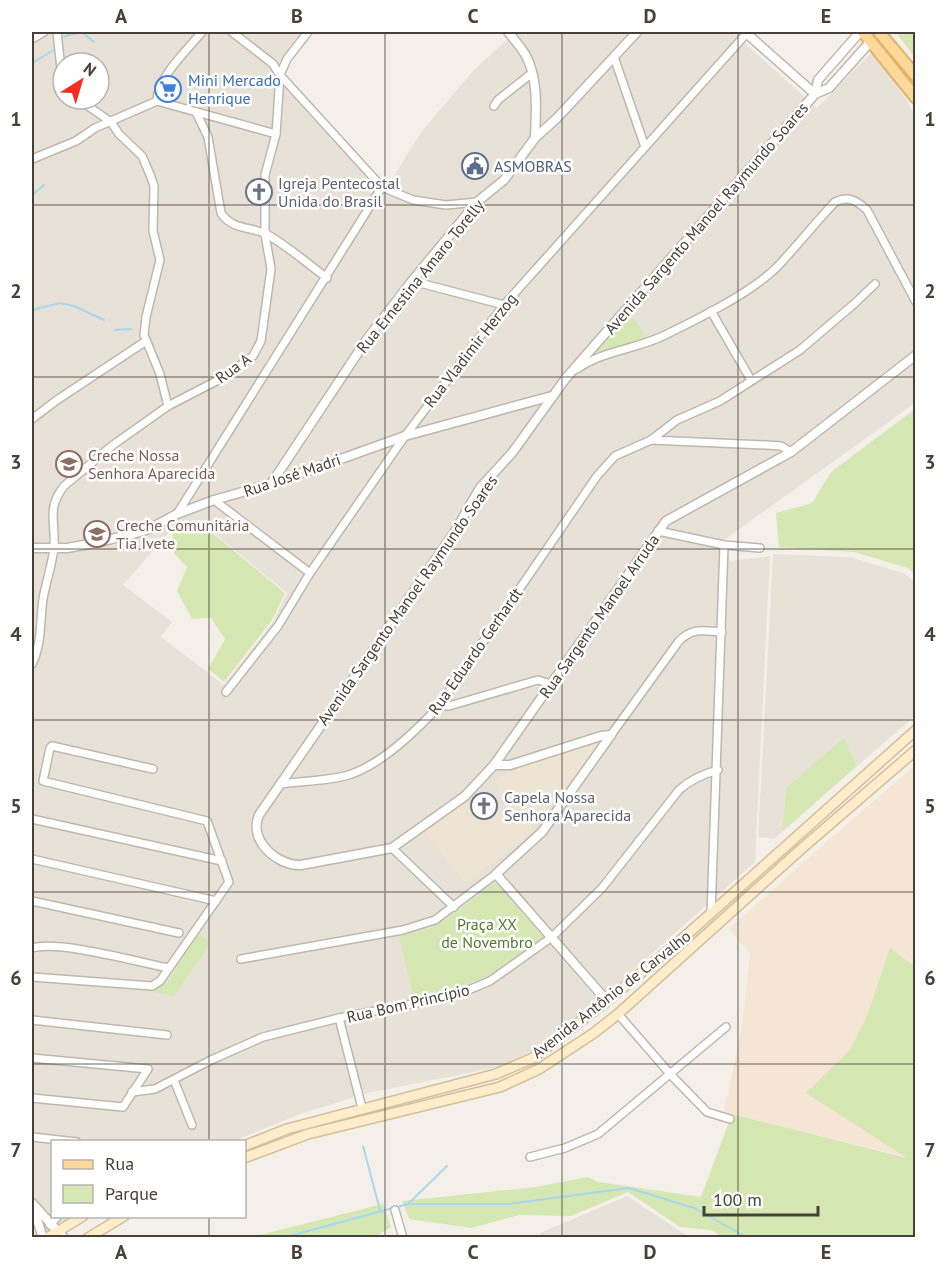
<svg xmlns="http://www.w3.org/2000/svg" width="947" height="1269" font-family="'PT Sans',sans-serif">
  <rect width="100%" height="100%" fill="#f4f0e9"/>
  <g fill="#e8e1d7" fill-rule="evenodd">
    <path d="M32,32H302L278,65L276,79L377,187L187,489L194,510L191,499L422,131L474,70L516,32H732L817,108L874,50L907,101L916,117L915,403L724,540L730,561L770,556L755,862L610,991L534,1050L498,1067L368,1093L300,1114L234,1141L52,1142V1216L71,1217L36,1238L32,1237ZM63,63H99V99H63ZM198,520L287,593L273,622L224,685L161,637L172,622L123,585L171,530Z"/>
    <polygon points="773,554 849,557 903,573 915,582 915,716 857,766 844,739 786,788 782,832 774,839 758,837"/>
    <polygon points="627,1196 689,1237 540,1237 540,1233"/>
  </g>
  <polygon fill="#f5e5d5" points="915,765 916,1139 910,1158 724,1112 742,1026 750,953 729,929 807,859"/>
  <polygon fill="#ede4d3" points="594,743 598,747 525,838 465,883 425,832 467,803 484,824 507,806 495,780 512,771"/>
  <g fill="#d5e8b3">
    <polygon points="896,32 915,32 915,58"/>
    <polygon points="630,314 646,336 589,360"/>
    <polygon points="915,409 915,574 908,568 854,552 779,547 776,513 812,503 831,472"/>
    <polygon points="198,521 285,593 272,620 224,682 208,669 225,639 211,618 192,619 177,591 187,567 174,553 172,531"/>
    <polygon points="844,738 857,766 782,832 786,788"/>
    <polygon points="495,882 543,937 488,976 446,993 414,999 399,936 431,928 458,911"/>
    <polygon points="197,933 211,942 174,996 145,990 167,983"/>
    <polygon points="890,948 915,967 915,1237 723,1237 711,1230 680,1227 628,1192 571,1216 519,1215 471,1228 409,1219 402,1201 536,1187 588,1177 598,1182 701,1197 732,1114 907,1158 806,1093 850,1050 867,1016"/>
    <polygon points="383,1204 391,1227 375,1237 252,1237"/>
  </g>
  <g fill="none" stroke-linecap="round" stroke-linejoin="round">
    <g stroke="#a7d8ef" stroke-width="2">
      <polyline points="62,37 82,32 94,42"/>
      <polyline points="32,63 54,50"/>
      <polyline points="32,195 44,185"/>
      <polyline points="32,310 60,303 74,306 104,320"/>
      <polyline points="115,330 131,329"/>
      <polyline points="363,1146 380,1210"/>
      <polyline points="408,1204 447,1166"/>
      <polyline points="282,1238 408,1204 508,1204 629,1188 694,1208 748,1238"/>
    </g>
    <defs>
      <g id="minor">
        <polyline points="57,32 61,69 59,79 63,87"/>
        <polyline points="232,32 273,64 280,75 382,187 413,200 446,205 477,202"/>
        <polyline points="32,39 44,32"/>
        <polyline points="614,57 645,147"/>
        <polyline points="78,99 111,122 119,134 142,156 151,177 154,186 153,231 160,260 146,317 144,335 160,374 168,406"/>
        <path d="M157,101C157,78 187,50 202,32"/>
        <polyline points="494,106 498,100 532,73"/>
        <path d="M196,112L208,137L221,213C232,230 249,226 266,234C284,243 309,265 327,278"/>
        <polyline points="32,159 76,141 95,128 157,101 276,134"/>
        <polyline points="412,281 504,305"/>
        <polyline points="711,311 751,380"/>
        <path d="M577,369C602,351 636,349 663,336C696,320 751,293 777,267C797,246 815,223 835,202C848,195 857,201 867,210L916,302"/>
        <polyline points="32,419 57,400 146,341"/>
        <polyline points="651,440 766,445 781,446 791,452"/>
        <polyline points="214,500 310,573"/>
        <polyline points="177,514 382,187"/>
        <polyline points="658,531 724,545 760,548"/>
        <path d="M32,664C42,644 40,621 43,599C46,582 52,565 54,548C56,522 46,509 64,486L113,445L168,406L226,376L253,356L261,341L271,269L265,234V175L276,134L280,75L287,59L308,32"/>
        <polyline points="226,692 278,626 310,573 405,436 504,305 747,33"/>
        <polyline points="439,706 449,706 538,680 551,684"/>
        <path d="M611,735L679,641C693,627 703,631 722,632"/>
        <path d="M280,784C301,781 325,781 345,776C379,767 416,731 439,706L597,476L615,456L651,440L677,420L720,401L800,350L854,304L875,284"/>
        <polyline points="32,819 222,861"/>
        <polyline points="392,848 454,907"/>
        <polyline points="32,859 216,901"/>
        <polyline points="32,901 179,933"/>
        <polyline points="711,914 724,545"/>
        <path d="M32,948C60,940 137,962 169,968"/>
        <polyline points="241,959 403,930 435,920 496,874"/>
        <polyline points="32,977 152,986 160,981 229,882 207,821 43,781 50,748 52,746 153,769"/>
        <polyline points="618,1014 671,1075 707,1112 730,1119"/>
        <polyline points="339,1018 362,1108"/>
        <polyline points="32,1020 167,1035"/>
        <polyline points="32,1058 148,1069 123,1107 32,1098"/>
        <polyline points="174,1080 192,1125"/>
        <path d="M132,1092L155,1089L211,1060L263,1037L339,1018L454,996L490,981L552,937L602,888L679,790C690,780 703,774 718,770"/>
        <polyline points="32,1137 77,1142"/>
        <polyline points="530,1157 565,1148 598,1134 726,1027"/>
        <polyline points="395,1210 403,1238"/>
        <polyline points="50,1225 58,1216"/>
      </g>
      <g id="tertiary">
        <path d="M508,32C514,39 520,46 525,54C539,78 536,112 535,138"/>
        <polyline points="745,32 815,94"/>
        <path d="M871,41L829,88L815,94L566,378L512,453L480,488L454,533L259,815C248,840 277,866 301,865L392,848L465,796L494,765L666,521L791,452L916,355"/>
        <polyline points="815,94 818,80 860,32"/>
        <polyline points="271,484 367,339 412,281 477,202 504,180 535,138 557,118 637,32"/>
        <polyline points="32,548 67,548 90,544 133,534 149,529 177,514 214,500 271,484 405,436 552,396"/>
        <polyline points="494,765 510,765 601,736 611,735"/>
        <polyline points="607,1001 496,874 542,832 611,735"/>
        <polyline points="32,1203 64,1238"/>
        <polyline points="33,1207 43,1238"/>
      </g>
      <g id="secondary">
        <polyline points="244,1146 287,1129 496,1074 533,1058 607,1001 682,939 916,730"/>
        <polyline points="244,1158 308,1134 500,1087 539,1069 594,1033 618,1014 800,850 916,750"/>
        <polyline points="47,1238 83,1216"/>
        <polyline points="88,1238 124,1216"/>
      </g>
      <g id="primary">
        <polyline points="863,32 916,98"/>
        <polyline points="879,32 916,76"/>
      </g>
    </defs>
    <use href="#minor" stroke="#c0b7ac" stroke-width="10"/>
    <use href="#tertiary" stroke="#c0b7ac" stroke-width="11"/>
    <use href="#secondary" stroke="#d3bf9a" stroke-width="12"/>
    <use href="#primary" stroke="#e2b36a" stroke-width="14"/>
    <use href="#minor" stroke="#fff" stroke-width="7"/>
    <use href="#tertiary" stroke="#fff" stroke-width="8"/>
    <use href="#secondary" stroke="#feecca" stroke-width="9"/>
    <use href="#primary" stroke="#fcd89a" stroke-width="10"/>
  </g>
  <path fill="none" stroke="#484038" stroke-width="1.5" stroke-opacity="0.55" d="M209,32V1142M385,32V1238M562,32V1238M738,32V1238M32,205H916M32,377H916M32,549H916M32,720H916M32,892H916M32,1064H916M209,1216V1238"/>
  <defs>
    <symbol id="supermarket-ring" viewBox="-11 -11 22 22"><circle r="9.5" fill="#fff" stroke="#3f7fe0" stroke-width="1.5"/><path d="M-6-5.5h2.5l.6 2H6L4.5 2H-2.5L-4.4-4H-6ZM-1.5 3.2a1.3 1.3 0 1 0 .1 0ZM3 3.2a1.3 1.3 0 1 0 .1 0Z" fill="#3f7fe0"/></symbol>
    <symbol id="civic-ring" viewBox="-11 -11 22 22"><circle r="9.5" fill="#fff" stroke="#5c6f8a" stroke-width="1.5"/><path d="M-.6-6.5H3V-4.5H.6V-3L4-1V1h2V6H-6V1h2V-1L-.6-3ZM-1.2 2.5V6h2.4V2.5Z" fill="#5c6f8a"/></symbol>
    <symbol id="church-ring" viewBox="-11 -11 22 22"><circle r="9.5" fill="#fff" stroke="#6b7280" stroke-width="1.5"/><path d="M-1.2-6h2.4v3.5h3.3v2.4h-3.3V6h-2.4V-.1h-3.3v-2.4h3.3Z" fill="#6b7280"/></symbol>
    <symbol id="school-ring" viewBox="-11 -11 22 22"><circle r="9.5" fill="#fff" stroke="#8d6e63" stroke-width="1.5"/><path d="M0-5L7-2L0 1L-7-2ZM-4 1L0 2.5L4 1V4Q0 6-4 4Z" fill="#8d6e63"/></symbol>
  </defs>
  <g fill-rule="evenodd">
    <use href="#supermarket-ring" x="153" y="74" width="30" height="30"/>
    <use href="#civic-ring" x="460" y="151" width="30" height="30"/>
    <use href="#church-ring" x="244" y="177" width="30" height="30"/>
    <use href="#school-ring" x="54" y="449" width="30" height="30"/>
    <use href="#school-ring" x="82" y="519" width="30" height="30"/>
    <use href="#church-ring" x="469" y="791" width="30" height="30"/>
  </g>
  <g text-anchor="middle" stroke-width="5" stroke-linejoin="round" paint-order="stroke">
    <g font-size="16" fill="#366cbe" stroke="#fff" text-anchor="start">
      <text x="188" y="86">Mini Mercado<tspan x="188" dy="18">Henrique</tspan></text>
    </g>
    <g font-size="16" fill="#4e5e75" stroke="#fff" text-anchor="start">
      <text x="494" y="172">ASMOBRAS</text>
    </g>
    <g font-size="16" fill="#5b616d" stroke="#fff" text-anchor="start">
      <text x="278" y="189">Igreja Pentecostal<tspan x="278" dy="18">Unida do Brasil</tspan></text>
      <text x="504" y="803">Capela Nossa<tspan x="504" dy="18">Senhora Aparecida</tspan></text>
    </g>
    <g font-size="16" fill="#484038" stroke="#fff">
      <text transform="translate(706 218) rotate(-49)" y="6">Avenida Sargento Manoel Raymundo Soares</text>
      <text transform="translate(420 276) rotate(-51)" y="6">Rua Ernestina Amaro Torelly</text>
      <text transform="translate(470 350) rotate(-52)" y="6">Rua Vladimir Herzog</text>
      <text transform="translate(233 368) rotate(-36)" y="6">Rua A</text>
      <text transform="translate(292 475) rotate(-19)" y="6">Rua José Madri</text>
      <text transform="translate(407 600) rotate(-55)" y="6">Avenida Sargento Manoel Raymundo Soares</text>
      <text transform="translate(599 616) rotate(-55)" y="6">Rua Sargento Manoel Arruda</text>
      <text transform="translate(475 651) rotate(-55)" y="6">Rua Eduardo Gerhardt</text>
      <text transform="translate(611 994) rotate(-38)" y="6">Avenida Antônio de Carvalho</text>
      <text transform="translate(408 1003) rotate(-13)" y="6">Rua Bom Princípio</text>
    </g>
    <g font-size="16" fill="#785e54" stroke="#fff" text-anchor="start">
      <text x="88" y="461">Creche Nossa<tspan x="88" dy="18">Senhora Aparecida</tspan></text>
      <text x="116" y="531">Creche Comunitária<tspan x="116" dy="18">Tia Ivete</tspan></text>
    </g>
    <g font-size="16" fill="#50792b" stroke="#fff">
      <text x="487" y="930">Praça XX<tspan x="487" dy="18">de Novembro</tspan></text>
    </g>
  </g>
  <rect width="947" height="1269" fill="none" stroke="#ffffff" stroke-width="66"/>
  <rect x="51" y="1140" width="195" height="78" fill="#ffffff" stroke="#b6b3af" stroke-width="1.5"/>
  <rect x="63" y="1160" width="30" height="9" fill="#fcd89a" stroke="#b6b3af" stroke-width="1.5"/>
  <text x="105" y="1170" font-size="18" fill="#484038">Rua</text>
  <rect x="63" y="1185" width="30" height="18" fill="#d5e8b3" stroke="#b6b3af" stroke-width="1.5"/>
  <text x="105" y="1200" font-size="18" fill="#484038">Parque</text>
  <g transform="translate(81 81) rotate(37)"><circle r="28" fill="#ffffff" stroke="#b6b3af" stroke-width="1.5"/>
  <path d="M0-4.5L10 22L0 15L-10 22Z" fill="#f62c1f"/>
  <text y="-9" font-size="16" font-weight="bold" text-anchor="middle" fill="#484038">N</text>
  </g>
  <path d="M704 1206v9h114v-9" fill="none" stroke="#484038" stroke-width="3"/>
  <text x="713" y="1206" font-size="18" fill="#484038" stroke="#ffffff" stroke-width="4.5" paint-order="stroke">100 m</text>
  <rect x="33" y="33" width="881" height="1203" fill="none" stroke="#484038" stroke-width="2"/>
  <g font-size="20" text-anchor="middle" font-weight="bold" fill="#484038">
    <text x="121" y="23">A</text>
    <text x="297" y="23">B</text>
    <text x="473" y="23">C</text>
    <text x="650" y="23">D</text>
    <text x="826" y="23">E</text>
    <text x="16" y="126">1</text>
    <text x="930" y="126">1</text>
    <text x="16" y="298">2</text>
    <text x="930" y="298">2</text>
    <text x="16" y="469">3</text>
    <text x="930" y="469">3</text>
    <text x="16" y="641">4</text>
    <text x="930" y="641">4</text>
    <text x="16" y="813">5</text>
    <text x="930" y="813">5</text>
    <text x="16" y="985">6</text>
    <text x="930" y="985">6</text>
    <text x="16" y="1157">7</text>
    <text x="930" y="1157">7</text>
    <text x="121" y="1259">A</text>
    <text x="297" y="1259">B</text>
    <text x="473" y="1259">C</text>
    <text x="650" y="1259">D</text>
    <text x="826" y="1259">E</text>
  </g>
</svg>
